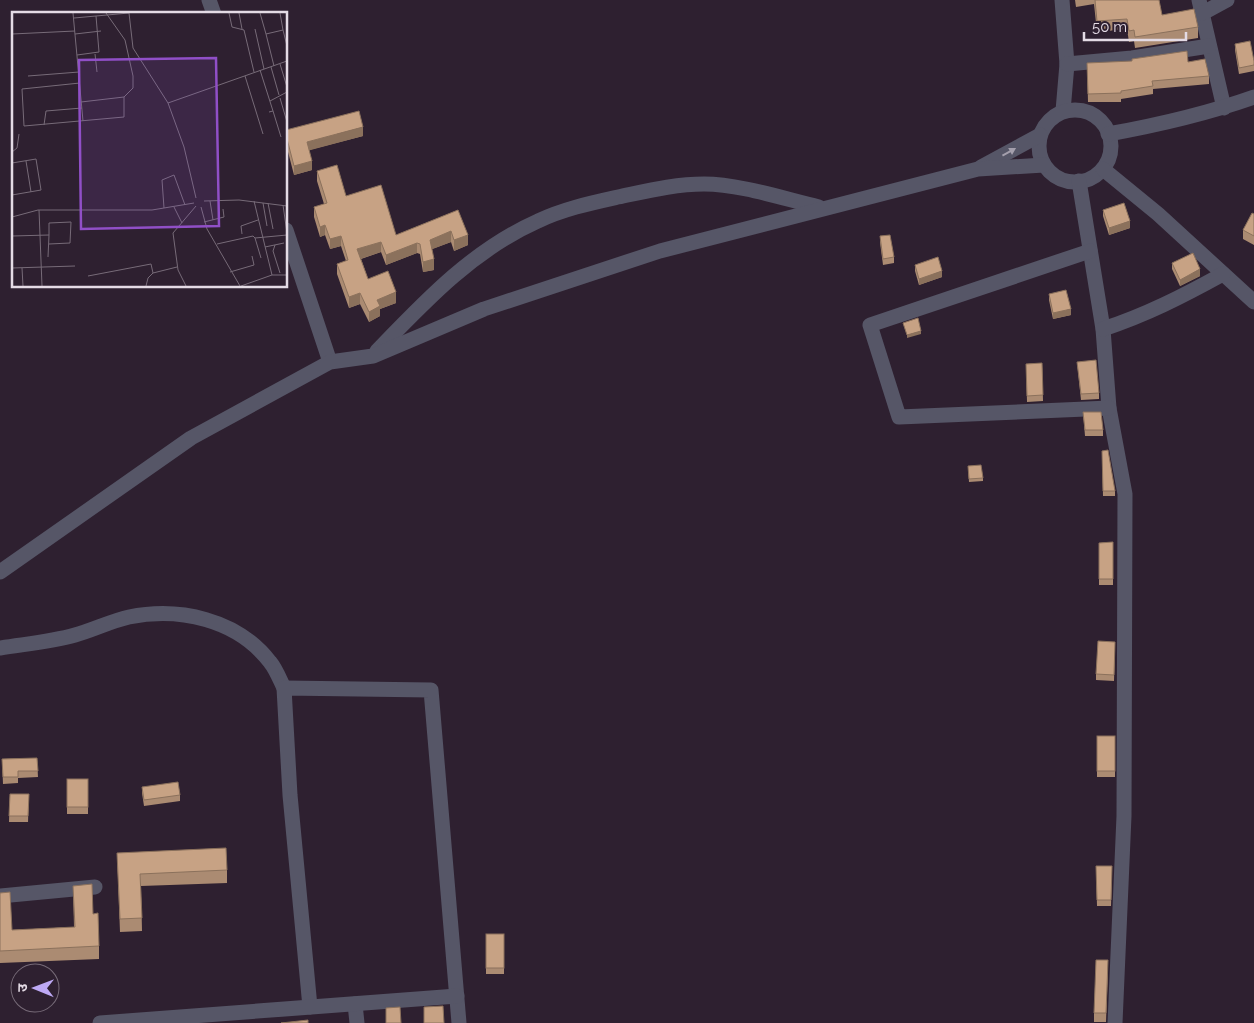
<svg xmlns="http://www.w3.org/2000/svg" width="1254" height="1023" font-family="Raleway,'Noto Sans Devanagari',sans-serif">
  <rect width="100%" height="100%" fill="#2e2030"/>
  <g fill="none" stroke-linecap="round" stroke-linejoin="round">
    <g stroke="#565667" stroke-width="15">
      <polyline points="209,0 214,14"/>
      <polyline points="1062,0 1067,64 1063,111"/>
      <polyline points="1199,0 1224,108"/>
      <polyline points="1203,13 1227,0"/>
      <polyline points="1067,64 1132,58 1209,46"/>
      <circle cx="1075" cy="146" r="36"/>
      <path d="M1108,134C1158,125 1206,114 1254,97"/>
      <polyline points="981,167 1040,135"/>
      <polyline points="1103,169 1158,214 1254,302"/>
      <polyline points="1079,181 1103,329 1109,408 1125,494 1124,816 1115,1023"/>
      <polyline points="286,230 330,362"/>
      <polyline points="1090,251 870,325 899,417 1109,408"/>
      <path d="M1103,329C1146,315 1183,296 1223,274"/>
      <path d="M377,351C426,300 473,250 538,221C563,209 591,203 618,197C647,191 675,184 704,184C740,184 784,199 819,207"/>
      <polyline points="0,572 191,438 330,362 373,356 484,309 660,251 978,169 1044,165"/>
      <path d="M0,648C25,644 51,642 75,635C93,630 111,621 129,617C179,607 237,619 270,662C276,669 280,680 284,688"/>
      <polyline points="0,896 95,887"/>
      <polyline points="355,1004 357,1023"/>
      <polyline points="310,1007 290,795 284,688 431,690 459,1023"/>
      <polyline points="100,1023 457,996"/>
    </g>
  </g>
  <g fill="#ab8b72">
    <polygon points="1075,0 1159,0 1162,15 1198,27 1198,38 1135,48 1134,41 1129,42 1127,29 1097,32 1094,4 1076,7"/>
    <polygon points="1235,44 1254,61 1254,71 1239,74 1235,50"/>
    <polygon points="1188,62 1209,76 1209,84 1153,89 1153,94 1121,99 1121,102 1088,102 1087,63"/>
    <polygon points="286,130 363,136 309,150 312,170 294,175 286,144"/>
    <polygon points="317,171 346,196 396,235 458,210 468,245 454,251 451,242 432,249 434,270 423,272 420,254 417,253 386,265 381,252 361,259 368,279 396,303 380,309 380,316 369,322 360,304 349,308 337,274 337,264 346,261 341,246 330,249 325,235 320,237 314,217 314,207 324,204 317,181"/>
    <polygon points="1103,210 1130,228 1109,235 1103,216"/>
    <polygon points="1254,214 1254,245 1243,239 1243,230"/>
    <polygon points="880,236 894,257 894,263 883,265 880,242"/>
    <polygon points="1172,263 1200,276 1180,286 1172,269"/>
    <polygon points="915,265 942,277 919,285 915,271"/>
    <polygon points="1049,294 1071,315 1053,319 1049,300"/>
    <polygon points="1077,362 1099,393 1099,399 1081,400"/>
    <polygon points="1042,363 1043,401 1027,402 1026,364"/>
    <polygon points="1083,412 1103,430 1103,436 1085,436"/>
    <polygon points="1102,451 1115,491 1115,496 1103,496"/>
    <polygon points="968,466 983,478 983,481 969,482"/>
    <polygon points="1113,542 1113,585 1099,585 1099,543"/>
    <polygon points="1115,642 1114,681 1096,680 1096,674"/>
    <rect x="1097" y="736" width="18" height="41"/>
    <polygon points="37,758 38,777 18,778 18,783 3,784 2,759"/>
    <rect x="67" y="779" width="21" height="35"/>
    <polygon points="142,787 180,795 180,801 144,806 142,793"/>
    <polygon points="10,794 29,794 28,822 9,822"/>
    <polygon points="117,853 227,870 227,883 141,886 142,931 120,932"/>
    <polygon points="1096,866 1112,866 1111,906 1097,906"/>
    <polygon points="73,886 93,914 99,946 99,959 0,963 0,893 12,930 74,927"/>
    <rect x="486" y="934" width="18" height="40"/>
    <polygon points="1108,969 1106,1022 1094,1022 1094,1013"/>
  </g>
  <g fill="#8b715c">
    <polygon points="363,127 363,136 307,151 307,142"/>
    <polygon points="312,161 312,170 294,175 294,166"/>
    <polygon points="1130,221 1130,228 1109,235 1109,228"/>
    <polygon points="325,225 325,235 320,237 320,227"/>
    <polygon points="451,231 451,242 430,250 430,240"/>
    <polygon points="468,235 468,245 454,251 454,240"/>
    <polygon points="341,236 341,246 330,249 330,239"/>
    <polygon points="381,242 381,252 357,260 357,249"/>
    <polygon points="417,243 417,253 386,265 386,255"/>
    <polygon points="434,259 434,270 423,272 423,262"/>
    <polygon points="1200,269 1200,276 1180,286 1180,280"/>
    <polygon points="942,271 942,277 919,285 919,279"/>
    <polygon points="396,292 396,303 380,309 380,316 369,322 369,312 377,300"/>
    <polygon points="360,293 360,304 349,308 349,297"/>
    <polygon points="1071,309 1071,315 1053,319 1053,313"/>
    <polygon points="921,331 921,334 907,338 907,335"/>
  </g>
  <g fill="#c7a284" stroke="#8b715c">
    <polygon points="1095,0 1159,0 1162,15 1194,9 1198,27 1135,37 1134,30 1129,31 1127,19 1097,21"/>
    <polygon points="1250,41 1254,61 1254,65 1239,68 1235,44"/>
    <polygon points="1187,51 1188,62 1205,59 1209,76 1152,81 1153,86 1121,91 1121,93 1088,94 1087,63 1132,61 1132,59"/>
    <polygon points="359,111 363,127 307,142 312,161 294,166 286,135 286,130"/>
    <polygon points="337,165 346,196 381,185 396,235 458,210 468,235 454,240 451,231 430,240 434,259 423,262 420,244 417,243 386,255 381,242 357,249 368,279 388,271 396,292 377,300 380,306 369,312 360,293 349,297 337,264 348,260 341,236 330,239 325,225 320,227 314,207 327,203 317,171"/>
    <polygon points="1124,203 1130,221 1109,228 1103,210"/>
    <polygon points="1252,213 1254,214 1254,236 1243,230"/>
    <polygon points="890,235 894,257 883,259 880,236"/>
    <polygon points="1193,253 1200,269 1180,280 1172,263"/>
    <polygon points="938,257 942,271 919,279 915,265"/>
    <polygon points="1066,290 1071,309 1053,313 1049,294"/>
    <polygon points="918,318 921,331 907,335 903,323"/>
    <polygon points="1096,360 1099,393 1081,394 1077,362"/>
    <polygon points="1042,363 1043,395 1027,396 1026,364"/>
    <polygon points="1083,412 1101,412 1103,430 1085,430"/>
    <polygon points="1108,450 1115,491 1103,491 1102,451"/>
    <polygon points="981,465 983,478 969,479 968,466"/>
    <polygon points="1113,542 1113,579 1099,579 1099,543"/>
    <polygon points="1098,641 1115,642 1114,675 1096,674"/>
    <rect x="1097" y="736" width="18" height="35"/>
    <polygon points="37,758 38,771 18,771 18,777 3,777 2,759"/>
    <rect x="67" y="779" width="21" height="28"/>
    <polygon points="178,782 180,795 144,800 142,787"/>
    <polygon points="10,794 29,794 28,816 9,816"/>
    <polygon points="226,848 227,870 140,874 142,918 120,919 117,853"/>
    <polygon points="1096,866 1112,866 1111,900 1097,900"/>
    <polygon points="92,884 93,914 98,913 99,946 0,951 0,893 10,892 12,930 75,927 73,886"/>
    <rect x="486" y="934" width="18" height="34"/>
    <polygon points="1096,960 1108,960 1106,1013 1094,1013"/>
    <polygon points="443,1006 444,1023 424,1023 424,1007"/>
    <polygon points="400,1007 401,1023 386,1023 386,1008"/>
    <polygon points="308,1020 308,1023 281,1023"/>
  </g>
  <defs><path id="oneway-solid" d="M-6-.8H1V-3.2L6.5 0L1 3.2V.8H-6Z" transform="scale(1.25)"/></defs>
  <use fill="#a49fac" href="#oneway-solid" transform="translate(1009 152) rotate(-29)"/>
  <g transform="translate(12 12)">
    <rect width="275" height="275" fill="#2e2030"/>
    <path fill="none" stroke="#776b78" stroke-width="1" d="M61,1L71,109M94,1L113,28L121,64V76L112,85M117,1L121,36L156,91L172,135L184,186M217,1L220,15L232,18L242,60M227,1L230,17M248,1L254,22L271,18L275,34M268,1L271,18M62,6L117,1M243,17L252,57M0,22L63,19M63,22L89,19M254,22L262,54M83,42L85,60M65,43L87,40L84,4M268,52L275,75M259,55L267,83M248,58L261,99L257,100M16,64L67,60M233,64L251,122M68,71L10,77L12,114L112,105V85L69,90M268,86L275,110M258,89L275,80M156,91L275,49M261,99L269,125M32,113L34,99L70,96M0,140L5,136L7,122M14,149L19,180M0,151L24,147L29,178L0,183M192,189L227,188L275,194M198,189L201,208M242,189L260,263M251,191L255,214M256,191L261,217M271,193L275,221M162,195L170,211M189,195L195,217L228,274M152,196L150,168L162,163L173,193M27,198L30,274M0,205L26,198H140L182,191M192,210L212,205L211,197M230,222L229,214L246,208M0,224L37,223V211L59,210L58,231L37,232M243,226L249,246M205,232L241,224L243,226L275,223M263,233L261,239L268,261M253,235L272,231M36,245L37,223M0,256L63,254M10,256L11,274M218,260L242,253L240,244M76,264L139,252L141,261L165,255M134,274L136,266L141,261M174,274L166,258L161,221L184,194M229,274L260,263H275"/>
    <path fill="#904fc7" fill-opacity="0.15" stroke="#904fc7" stroke-width="2.5" d="M204,46L207,214L69,217L67,48Z"/>
    <rect width="275" height="275" fill="none" stroke="#e4dbe5" stroke-width="2.5"/>
  </g>
  <g transform="translate(35 988) rotate(271)"><circle r="24" fill="#2e2030" stroke="#776b78"/>
  <path d="M0-4L9 19L0 12L-9 19Z" fill="#bea9f5"/>
  <text y="-8" font-size="14" font-weight="bold" text-anchor="middle" fill="#e4dbe5">उ</text>
  </g>
  <path d="M1084 32v8h102v-8" fill="none" stroke="#e4dbe5" stroke-width="2.5"/>
  <text x="1092" y="32" font-size="15" fill="#e4dbe5" stroke="#2e2030" stroke-width="4" paint-order="stroke">50 m</text>
</svg>
